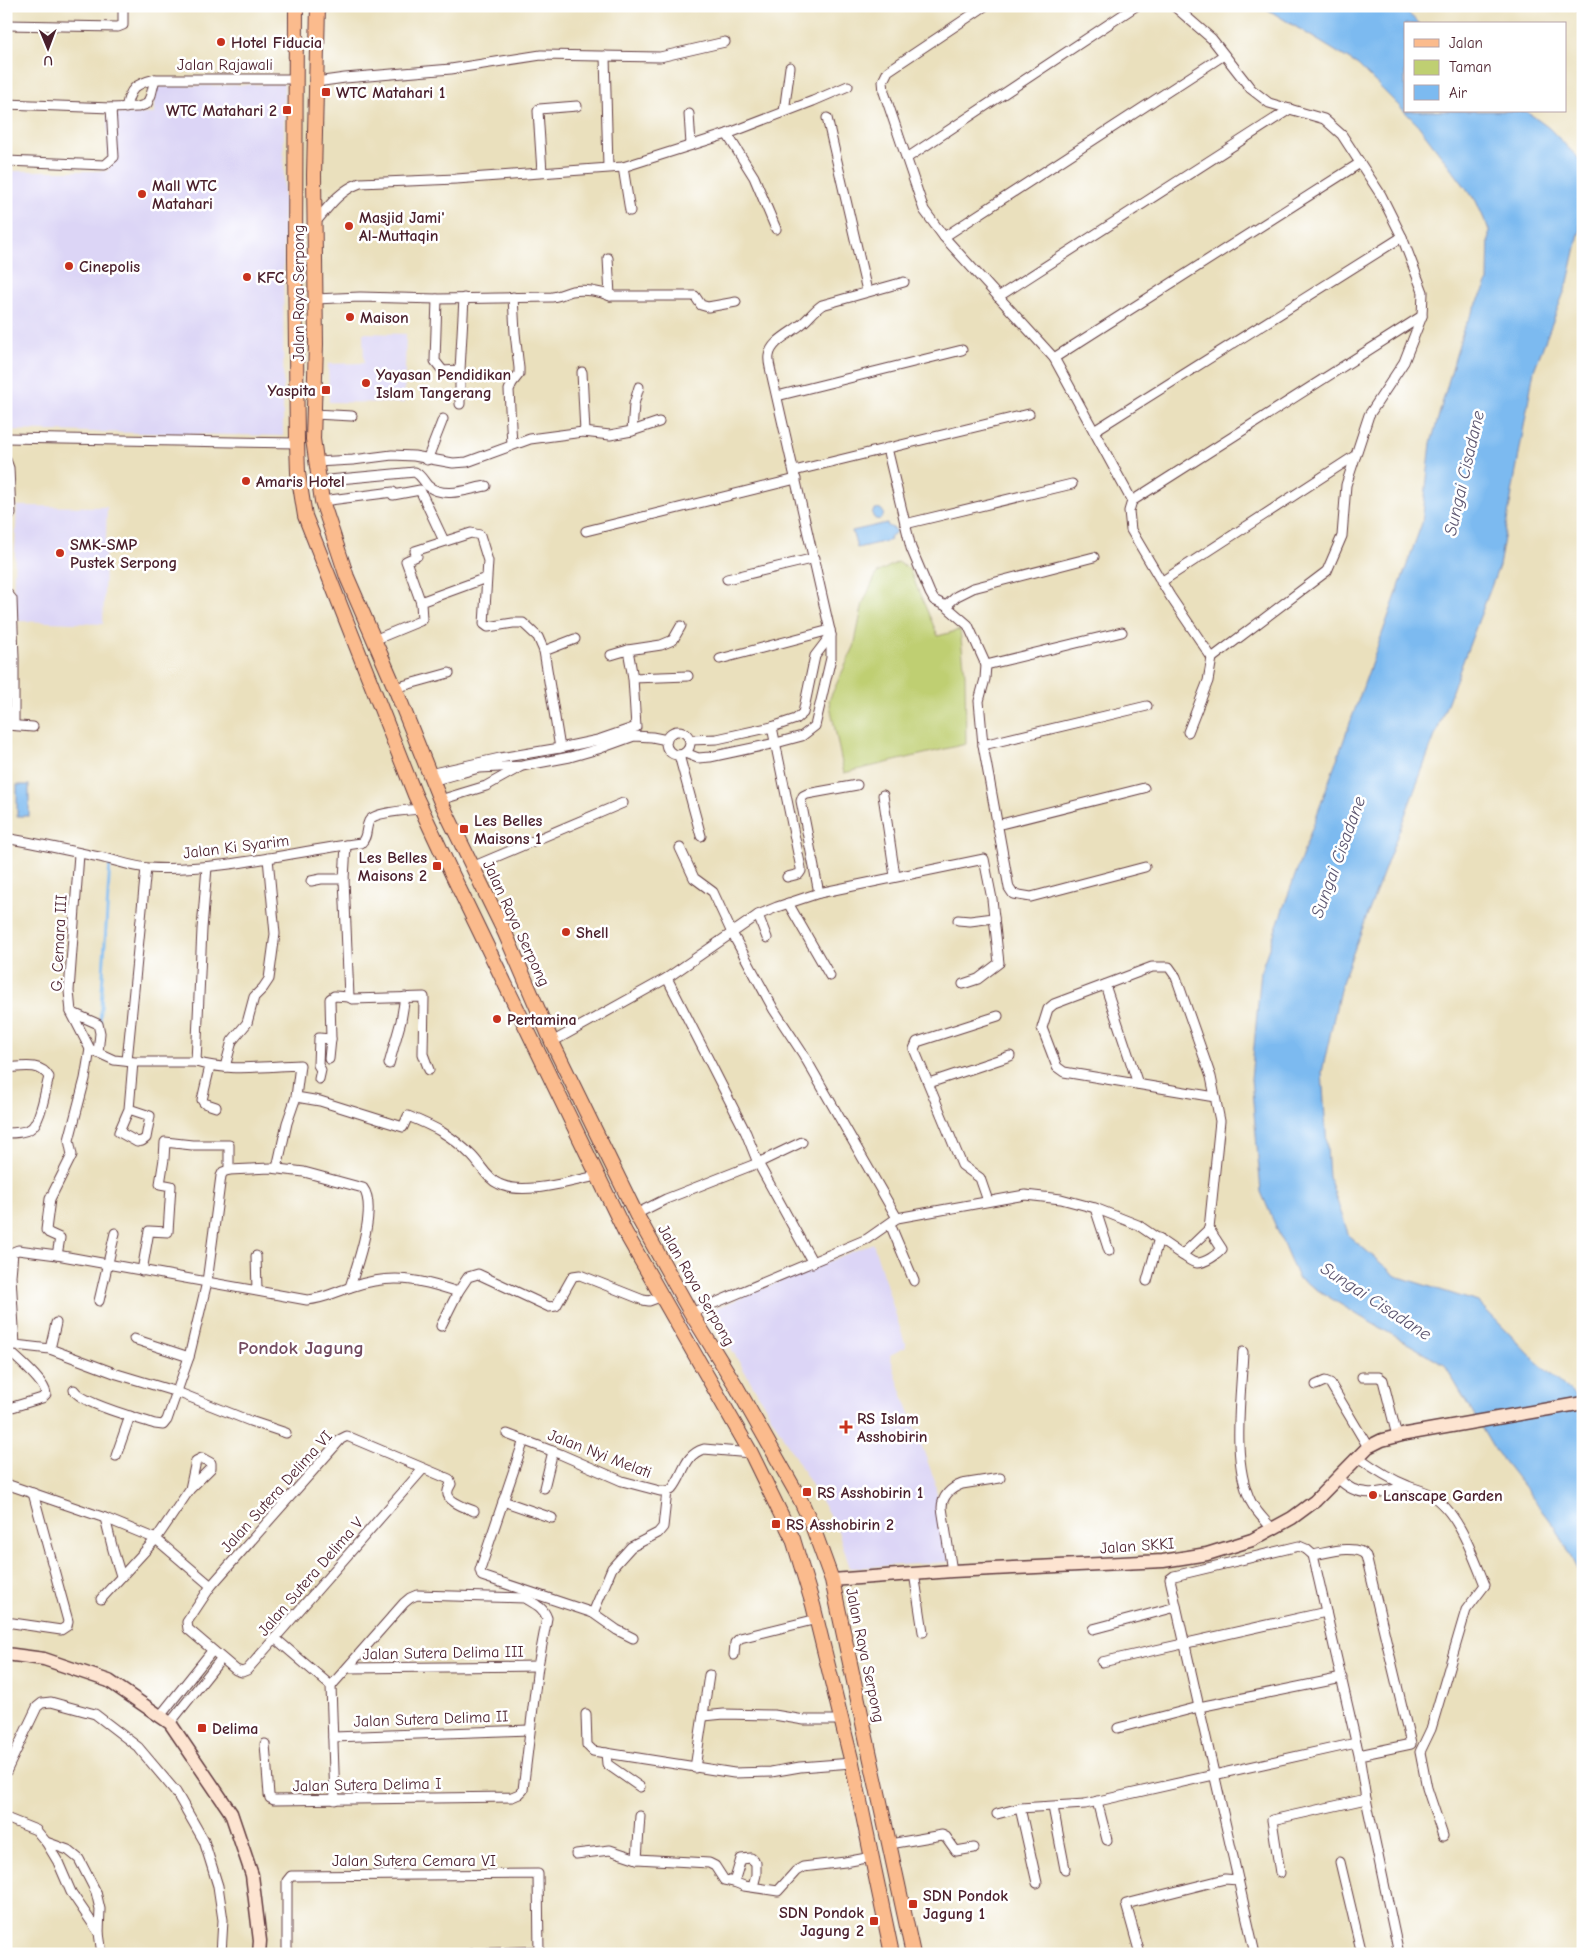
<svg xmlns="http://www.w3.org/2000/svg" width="1589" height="1960" font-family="'Comic Neue',sans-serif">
  <rect width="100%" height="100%" fill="#fff"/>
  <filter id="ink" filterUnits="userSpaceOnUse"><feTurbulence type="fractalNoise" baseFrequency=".02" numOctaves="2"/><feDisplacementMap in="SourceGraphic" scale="10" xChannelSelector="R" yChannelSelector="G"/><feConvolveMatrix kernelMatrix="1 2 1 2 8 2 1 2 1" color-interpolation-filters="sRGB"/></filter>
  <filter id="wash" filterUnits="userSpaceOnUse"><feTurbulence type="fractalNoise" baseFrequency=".0096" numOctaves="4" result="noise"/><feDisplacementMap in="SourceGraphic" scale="20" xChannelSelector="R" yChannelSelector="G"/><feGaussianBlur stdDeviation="1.12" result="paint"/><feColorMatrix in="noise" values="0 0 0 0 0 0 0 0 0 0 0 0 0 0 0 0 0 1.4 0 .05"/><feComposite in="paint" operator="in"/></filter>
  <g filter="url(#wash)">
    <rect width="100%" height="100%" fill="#eae0bd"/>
    <g fill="#dcd5f6">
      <polygon points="194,6 287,6 287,9 191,8"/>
      <polygon points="284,84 283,436 6,430 6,171 108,171 107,114 154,114 156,87"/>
      <polygon points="363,333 406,334 404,403 329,402 328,364 364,363"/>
      <polygon points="17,506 107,507 103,624 19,621 13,599"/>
      <polygon points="873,1243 906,1347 890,1355 896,1376 934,1479 950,1562 850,1568 837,1528 709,1311"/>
    </g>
    <polygon fill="#bfcf72" stroke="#84774e" points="898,562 909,569 938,636 960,630 965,674 966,744 844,773 829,700 854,647 863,603 877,573"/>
    <g fill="#7cbaf0" stroke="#636c8e">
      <polygon points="1262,6 1400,6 1420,24 1405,24 1405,111 1526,111 1549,128 1583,163 1580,229 1568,282 1534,370 1499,566 1341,985 1322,1072 1329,1177 1349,1236 1396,1276 1478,1302 1537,1362 1583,1403 1583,1581 1556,1528 1492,1446 1444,1364 1361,1317 1298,1278 1261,1192 1251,1079 1261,970 1422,523 1431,443 1463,330 1488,282 1489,230 1476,201 1418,125 1358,65"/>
      <circle cx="878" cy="514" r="5.5"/>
      <polygon points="887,523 888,526 895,529 896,532 890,537 891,540 857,548 852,531"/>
      <rect x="17" y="785" width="12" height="31"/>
    </g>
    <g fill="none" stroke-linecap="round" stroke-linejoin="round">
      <polyline stroke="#7cbaf0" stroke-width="3" points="100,1023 110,862"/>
    </g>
  </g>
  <g filter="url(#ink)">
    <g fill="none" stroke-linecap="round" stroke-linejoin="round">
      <defs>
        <g id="street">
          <polyline points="985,6 888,71 883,81 884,92 924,210 944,237 1054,358 1132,501 1129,511 1131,530 1170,596 1212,658 1327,571 1342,536 1346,485 1369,415 1404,362 1422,316 1423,292 1402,237 1381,195 1342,135 1324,119 1269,103 1251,89 1212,39 1174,6"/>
          <polyline points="1576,6 1583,11"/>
          <polyline points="6,25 118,27 123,25 123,6"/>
          <polyline points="605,56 608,167"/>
          <polyline points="316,82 345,78 451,69 541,55 660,57 725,42"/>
          <polyline points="6,104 111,108 138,107 147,104 151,95 155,79"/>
          <path d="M126,108C130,88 135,84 155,79H295"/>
          <polyline points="784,112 790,67"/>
          <polyline points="689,114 691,145"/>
          <polyline points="827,118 867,291"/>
          <polyline points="727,134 754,177 776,229"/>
          <polyline points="907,158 1136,6"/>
          <polyline points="6,161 105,165 114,157 111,108"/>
          <polyline points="623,167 630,211"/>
          <polyline points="542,172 538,111 539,109 577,106"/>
          <path d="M315,223C329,206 339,191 360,183L456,179L623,167L727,134L813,101L848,86"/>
          <polyline points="944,237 1224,55"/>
          <polyline points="608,258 610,296"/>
          <polyline points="998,297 1290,109"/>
          <path d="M315,299L360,297L437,299L552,297C559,296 565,293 572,291C584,289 599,291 610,296H695L701,305L708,307L736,302"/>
          <polyline points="437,299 435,361 443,371 460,370"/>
          <polyline points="1054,358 1360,163"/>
          <polyline points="582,372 585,432"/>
          <polyline points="777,396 962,350"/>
          <polyline points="460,404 460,370 464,298"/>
          <polyline points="314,414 352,416"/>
          <polyline points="632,431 634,404 639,387"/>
          <polyline points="1094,431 1402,237"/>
          <polyline points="6,438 297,443"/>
          <polyline points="512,445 509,390 512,383 519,374 519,368 515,333 513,297"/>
          <polyline points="887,448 911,548 930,593 934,600 946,606 968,625 986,665 985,679 979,701 983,745 1009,888 1013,894 1031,897 1145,867"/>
          <polyline points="6,460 9,468 11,514 6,519"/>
          <polyline points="427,460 443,419"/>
          <polyline points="316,462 353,460 392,455 414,456 453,463 467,462 530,439 583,432 610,435 632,431 659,422"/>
          <polyline points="794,471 1029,414"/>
          <path d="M318,481L415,472C422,476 423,481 428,486C444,499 469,489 486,486"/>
          <polyline points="322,501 393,492 393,495 420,490 444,541"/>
          <polyline points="1132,501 1422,316"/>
          <polyline points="905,524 1072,484"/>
          <polyline points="586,531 796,479"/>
          <polyline points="727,579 815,558"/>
          <polyline points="1161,582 1356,455"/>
          <polyline points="6,592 12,599 14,658 14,725"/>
          <polyline points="421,603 406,561 417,556 415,551 471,533 480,535 488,561 484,624 488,627 513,623 523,623 538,637 544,651 560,748"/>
          <polyline points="946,606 957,596 973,588 1094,557"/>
          <polyline points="374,640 420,621 422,619 421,603 423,601 486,578"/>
          <polyline points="544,651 575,639"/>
          <polyline points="611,655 628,650"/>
          <polyline points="720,659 830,630"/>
          <polyline points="986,665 1122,632"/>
          <polyline points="633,678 688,676"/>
          <polyline points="395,688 449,673"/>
          <polyline points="6,725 33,727"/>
          <polyline points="772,727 801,868 801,871 799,874 787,877"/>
          <circle cx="678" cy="743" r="12"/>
          <polyline points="1188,732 1208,681 1212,658"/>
          <polyline points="690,740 717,739 772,727 796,719 803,713 815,656 831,635"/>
          <polyline points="983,745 1147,706"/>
          <path d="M685,753L698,758L710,757L776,743L802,736L815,726L831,658V635L771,372C770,367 768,361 769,356C771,342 789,334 799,326C808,320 813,311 822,305L904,282"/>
          <polyline points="679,755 701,836"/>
          <polyline points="429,774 500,758 560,748 598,740 636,727 633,678 628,650 661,645 673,640 681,626"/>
          <polyline points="432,781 479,768 522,766 570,757 598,749 634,736 652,737 667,740"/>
          <polyline points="883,795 895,876"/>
          <polyline points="440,800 486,786 520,767"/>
          <polyline points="997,825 1144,788"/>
          <path d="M6,838C39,844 71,851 104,858C118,861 133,867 148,868C220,872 290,852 361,843C368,837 365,829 369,821C373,812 411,810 422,809"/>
          <polyline points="346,845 344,879 349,997 352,999 424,997 423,1054 429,1070"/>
          <polyline points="680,848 694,878 713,892 732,933 774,1010 803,1054 897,1218"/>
          <polyline points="79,854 69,991 71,1012 90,1049 114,1060 133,1062 196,1062 202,929 207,867"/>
          <polyline points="472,867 623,803"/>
          <polyline points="311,881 321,879 344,879"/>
          <polyline points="819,893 801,801 803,796 807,794 857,785"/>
          <polyline points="788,903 830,976"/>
          <polyline points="758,915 767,938"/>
          <polyline points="958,920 970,921 994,918"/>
          <polyline points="667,978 746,1133 758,1163 802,1142"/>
          <polyline points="1105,985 1138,1084"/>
          <polyline points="71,1012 98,1024 100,1033 98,1053"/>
          <polyline points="331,1039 330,999 334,996 349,997"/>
          <polyline points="552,1042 667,978 758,915 777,907 819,893 984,859 992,899 999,963 978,979 963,984"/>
          <polyline points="127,1061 146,868"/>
          <path d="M196,1062C228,1072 266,1066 300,1065L296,1097L320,1101L403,1127L408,1116C435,1127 451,1135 472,1156C481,1165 487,1179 499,1184C523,1196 571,1181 597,1176"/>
          <polyline points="389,1064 401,1021 405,997"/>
          <polyline points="210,1066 202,1100 204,1103 216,1107"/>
          <polyline points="225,1067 232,1041 247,1023 254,997 263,988 269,979 275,934 268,858"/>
          <path d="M6,1068C22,1067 40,1062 49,1077C45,1090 41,1123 30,1129C23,1133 14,1133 6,1133"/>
          <polyline points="319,1079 321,1070 318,1065 319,1038 331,1039 329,1059"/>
          <polyline points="929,1083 1010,1056"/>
          <polyline points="129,1109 119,1132 137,1142 142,1141 146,1138 150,1116 129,1109 133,1062"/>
          <polyline points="277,1168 287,1123 296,1097"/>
          <polyline points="988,1201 980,1178 962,1165 914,1049 917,1042 998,1016"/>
          <polyline points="1095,1208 1109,1251"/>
          <polyline points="636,1214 666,1199 758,1163 813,1263"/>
          <polyline points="890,1224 914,1281"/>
          <polyline points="57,1255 60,1238 49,1233 46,1230 50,1199 72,1155 69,1140 85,1079 90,1049"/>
          <path d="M1182,1255C1187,1258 1192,1263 1197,1263C1205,1263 1217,1255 1222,1249L1209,1229"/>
          <polyline points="256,1256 257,1290"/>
          <polyline points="142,1271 149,1231 168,1232 171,1186 160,1184 164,1159 165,1142 192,1145 229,1145 229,1170"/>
          <polyline points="1147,1281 1159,1238"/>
          <polyline points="99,1301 115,1233"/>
          <polyline points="691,1313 867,1239 897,1218 1025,1195 1061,1199 1095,1208 1138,1225 1182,1255 1209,1229 1220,1121 1211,1077 1176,977 1169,967 1152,967 1054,1004 1048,1009 1042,1028 1057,1067 1064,1072 1215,1097"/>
          <polyline points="441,1326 458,1292"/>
          <polyline points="134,1339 189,1357"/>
          <path d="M6,1348C16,1358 45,1381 46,1394L42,1398L6,1409"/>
          <polyline points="50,1349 56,1323"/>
          <path d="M1243,1352C1241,1397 1231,1461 1251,1502C1256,1512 1266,1521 1273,1530"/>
          <polyline points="1362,1377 1379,1377 1383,1380 1397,1436"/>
          <polyline points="1316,1385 1325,1381 1330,1383 1368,1447"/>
          <path d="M74,1390C82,1404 137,1418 155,1424L163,1425L167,1420L189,1357L207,1282L221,1176L223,1172L229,1170L271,1168L304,1172L363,1188C378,1207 357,1265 350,1287"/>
          <path d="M286,1433L250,1421L177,1392L117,1374L50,1349L15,1345L11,1276L13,1252L18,1250L57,1255L307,1300C324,1299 335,1292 351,1287C392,1273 418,1279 458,1292L468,1277L478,1274L549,1307L556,1306L573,1276L580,1275L643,1300L649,1301L660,1297"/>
          <path d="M507,1434L560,1454L622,1481L660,1491C664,1491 669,1492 672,1489C684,1476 683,1455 704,1449L751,1453"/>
          <polyline points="524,1440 480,1570 482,1576 593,1613 617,1630 633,1638"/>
          <polyline points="116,1456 130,1416"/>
          <path d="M1358,1457C1373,1468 1390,1479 1408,1486C1415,1489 1423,1490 1429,1494C1458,1510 1473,1556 1485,1585L1466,1610L1431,1729L1420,1752L1427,1788L1443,1836"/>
          <path d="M423,1469L247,1670L242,1672L236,1670L188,1629L187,1622L211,1586L341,1439L347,1436L449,1479L451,1484C450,1486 448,1489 448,1491C445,1501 467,1508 474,1511"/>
          <path d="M1338,1478C1358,1500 1381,1493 1407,1486"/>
          <polyline points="6,1484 105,1518 156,1539 211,1586"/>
          <polyline points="544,1488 553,1451"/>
          <polyline points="503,1501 552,1518"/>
          <polyline points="105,1518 113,1550 121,1576"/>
          <path d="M952,1571L942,1508C942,1496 951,1488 962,1484L1000,1478"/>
          <polyline points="914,1573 923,1632"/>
          <polyline points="101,1599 156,1539 190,1489 211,1468 211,1463 202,1458 196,1461 190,1489"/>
          <polyline points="593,1613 612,1568 631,1547 658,1533 663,1527 667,1491"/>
          <polyline points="6,1622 61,1630 67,1626 68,1621 33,1493"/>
          <polyline points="1093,1629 1176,1607"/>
          <polyline points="276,1639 331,1686 335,1800"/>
          <polyline points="734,1655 735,1643 740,1638 817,1619"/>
          <polyline points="1102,1662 1326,1612"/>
          <polyline points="348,1668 538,1666"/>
          <polyline points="586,1714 587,1745 593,1751 734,1773 771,1772 800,1767 852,1763"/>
          <polyline points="160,1716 212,1651"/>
          <polyline points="704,1716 724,1714 774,1715 804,1720 841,1720"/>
          <polyline points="170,1723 221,1659"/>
          <polyline points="1118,1728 1199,1707 1342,1678"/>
          <polyline points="333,1737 529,1730"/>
          <path d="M265,1744L269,1795L270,1798L274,1800L512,1797L519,1794L523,1790L538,1666L547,1618C543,1607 535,1604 525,1598L417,1595L410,1598L404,1603L331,1686"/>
          <polyline points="606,1753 607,1764 640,1787"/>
          <path d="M1359,1755L1411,1744L1366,1556C1357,1543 1326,1553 1313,1555L1359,1755L1366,1799L1399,1954"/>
          <polyline points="695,1768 709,1675"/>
          <polyline points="6,1772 37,1707 42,1703 51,1702 95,1714 138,1747 176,1792 204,1841 218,1886 223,1920 221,1954"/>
          <polyline points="1097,1801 1107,1840"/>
          <polyline points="1053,1807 1065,1869"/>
          <polyline points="1020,1808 1037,1883"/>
          <polyline points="997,1814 1020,1808 1085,1804 1356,1743"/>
          <polyline points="6,1818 36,1830 46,1842 68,1850 79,1859 96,1892 100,1909 99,1933 102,1954"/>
          <polyline points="46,1842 58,1862 71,1892 99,1933"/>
          <polyline points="890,1844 942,1835 946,1837 956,1851 974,1848"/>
          <polyline points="576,1854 610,1850 637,1859 709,1863 715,1866 724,1880 734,1882"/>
          <polyline points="637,1859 640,1816"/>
          <polyline points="1340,1862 1362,1954"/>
          <polyline points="1280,1873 1272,1820 1366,1799"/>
          <polyline points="753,1887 756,1875 756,1863 751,1858 741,1859 734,1882 744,1886 778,1891 796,1871 803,1867 845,1862 872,1857"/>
          <polyline points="290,1954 287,1949 287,1881 291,1876 538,1874 539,1954"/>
          <polyline points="470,1954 538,1951"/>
          <polyline points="1140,1954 1126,1904 1225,1879 1238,1880"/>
          <polyline points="1255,1954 1170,1579 1174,1576 1299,1546 1306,1549 1313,1555"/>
        </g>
        <g id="secondary">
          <polyline points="832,1580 952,1571 1163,1561 1207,1554 1252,1540 1292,1518 1315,1501 1368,1447 1382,1440 1406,1434 1583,1403"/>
          <polyline points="6,1654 44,1659 109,1681 170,1723 231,1813 252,1875 260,1941 259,1954"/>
        </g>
        <g id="primary">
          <polyline points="296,6 295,258 297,443 298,473 305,516 415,795 451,872 625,1232 751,1453 793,1539 813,1605 852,1763 892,1954"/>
          <polyline points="318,6 314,175 316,344 313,439 322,501 347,577 395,688 440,800 505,933 552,1042 636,1214 691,1313 736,1386 800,1499 812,1525 832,1580 913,1954"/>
        </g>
      </defs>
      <use href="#street" stroke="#623c41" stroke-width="11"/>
      <use href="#secondary" stroke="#623c41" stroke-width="15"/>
      <use href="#primary" stroke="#623c41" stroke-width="16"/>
      <use href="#street" stroke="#fff" stroke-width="9"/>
      <use href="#secondary" stroke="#fde4d1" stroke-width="12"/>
      <use href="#primary" stroke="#fbbb8d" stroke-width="14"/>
    </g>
  </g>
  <g fill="#c8321e" stroke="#fff" stroke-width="2">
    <circle cx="221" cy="42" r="5"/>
    <rect x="321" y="87" width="10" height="10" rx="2.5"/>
    <rect x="282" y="105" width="10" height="10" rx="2.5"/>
    <circle cx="142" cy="194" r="5"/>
    <circle cx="349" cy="226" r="5"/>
    <circle cx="69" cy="266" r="5"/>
    <circle cx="247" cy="277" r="5"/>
    <circle cx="350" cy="317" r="5"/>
    <circle cx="366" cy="383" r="5"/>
    <rect x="321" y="385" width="10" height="10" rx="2.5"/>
    <circle cx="246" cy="481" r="5"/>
    <circle cx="60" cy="553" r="5"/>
    <rect x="459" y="824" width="10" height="10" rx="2.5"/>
    <rect x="432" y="861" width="10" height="10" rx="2.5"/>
    <circle cx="566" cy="932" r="5"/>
    <circle cx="497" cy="1019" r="5"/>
    <path d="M843.5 1419.5h5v5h5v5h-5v5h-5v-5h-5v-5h5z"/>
    <rect x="802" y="1487" width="10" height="10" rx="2.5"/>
    <circle cx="1373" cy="1495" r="5"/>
    <rect x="771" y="1519" width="10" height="10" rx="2.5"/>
    <rect x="197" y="1723" width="10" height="10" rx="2.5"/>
    <rect x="908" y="1899" width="10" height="10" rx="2.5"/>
    <rect x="869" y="1916" width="10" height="10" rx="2.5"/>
  </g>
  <g text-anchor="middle" stroke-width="5" stroke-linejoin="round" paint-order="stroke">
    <g font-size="16" font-weight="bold" fill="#4a1f2b" stroke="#fff" text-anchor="start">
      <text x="231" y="48">Hotel Fiducia</text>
      <text x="336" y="98">WTC Matahari 1</text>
      <text x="277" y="116" text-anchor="end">WTC Matahari 2</text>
      <text x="152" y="191">Mall WTC<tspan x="152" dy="18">Matahari</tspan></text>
      <text x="359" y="223">Masjid Jami'<tspan x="359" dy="18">Al-Muttaqin</tspan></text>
      <text x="79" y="272">Cinepolis</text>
      <text x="257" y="283">KFC</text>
      <text x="360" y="323">Maison</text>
      <text x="376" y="380">Yayasan Pendidikan<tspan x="376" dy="18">Islam Tangerang</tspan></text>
      <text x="316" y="396" text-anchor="end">Yaspita</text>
      <text x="256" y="487">Amaris Hotel</text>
      <text x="70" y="550">SMK-SMP<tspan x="70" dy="18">Pustek Serpong</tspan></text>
      <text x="474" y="826">Les Belles<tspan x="474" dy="18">Maisons 1</tspan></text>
      <text x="427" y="863" text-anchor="end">Les Belles<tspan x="427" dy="18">Maisons 2</tspan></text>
      <text x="576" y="938">Shell</text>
      <text x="507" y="1025">Pertamina</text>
      <text x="857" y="1424">RS Islam<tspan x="857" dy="18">Asshobirin</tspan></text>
      <text x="817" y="1498">RS Asshobirin 1</text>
      <text x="1383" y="1501">Lanscape Garden</text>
      <text x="786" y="1530">RS Asshobirin 2</text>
      <text x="212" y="1734">Delima</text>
      <text x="923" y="1901">SDN Pondok<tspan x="923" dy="18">Jagung 1</tspan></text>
      <text x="864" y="1918" text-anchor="end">SDN Pondok<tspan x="864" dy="18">Jagung 2</tspan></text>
    </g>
    <g font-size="16" fill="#4a1f2b" stroke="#fff">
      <text x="225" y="70">Jalan Rajawali</text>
      <text transform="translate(298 293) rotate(-90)" y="6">Jalan Raya Serpong</text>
      <text transform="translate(236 846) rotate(-7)" y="6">Jalan Ki Syarim</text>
      <text transform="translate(517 923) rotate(65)" y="6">Jalan Raya Serpong</text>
      <text transform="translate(58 943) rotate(-87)" y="6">G. Cemara III</text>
      <text transform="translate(697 1285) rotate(60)" y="6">Jalan Raya Serpong</text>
      <text transform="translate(600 1453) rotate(21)" y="6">Jalan Nyi Melati</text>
      <text transform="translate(276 1491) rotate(-48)" y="6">Jalan Sutera Delima VI</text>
      <text transform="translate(1137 1545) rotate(-4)" y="6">Jalan SKKI</text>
      <text transform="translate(310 1576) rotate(-49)" y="6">Jalan Sutera Delima V</text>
      <text transform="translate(443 1652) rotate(-1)" y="6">Jalan Sutera Delima III</text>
      <text transform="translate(866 1655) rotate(78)" y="6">Jalan Raya Serpong</text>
      <text transform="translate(431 1718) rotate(-2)" y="6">Jalan Sutera Delima II</text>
      <text transform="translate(367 1784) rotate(-1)" y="6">Jalan Sutera Delima I</text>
      <text x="414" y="1866">Jalan Sutera Cemara VI</text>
    </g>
    <g font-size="18" font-style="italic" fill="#5c5570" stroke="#fff">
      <text transform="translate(1464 473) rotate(-77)" y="6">Sungai Cisadane</text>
      <text transform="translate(1338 857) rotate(-70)" y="6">Sungai Cisadane</text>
      <text transform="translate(1376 1301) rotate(33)" y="6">Sungai Cisadane</text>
    </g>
    <g font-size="19" font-weight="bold" fill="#744c60" stroke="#fff">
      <text x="301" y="1354">Pondok Jagung</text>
    </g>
  </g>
  <rect width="1589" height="1960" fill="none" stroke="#fff" stroke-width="25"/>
  <rect x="1404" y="22" width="162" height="90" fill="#ffffff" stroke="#b7a5aa"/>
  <rect x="1414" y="39" width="25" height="8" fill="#fbbb8d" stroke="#b7a5aa"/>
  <text x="1449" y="48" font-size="15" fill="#4a1f2b">Jalan</text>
  <rect x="1414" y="60" width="25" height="15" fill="#bfcf72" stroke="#b7a5aa"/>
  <text x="1449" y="72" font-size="15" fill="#4a1f2b">Taman</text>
  <rect x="1414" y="85" width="25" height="15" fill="#7cbaf0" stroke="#b7a5aa"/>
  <text x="1449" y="98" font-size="15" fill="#4a1f2b">Air</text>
  <g transform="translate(48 48) rotate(179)" stroke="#ffffff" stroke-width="4" paint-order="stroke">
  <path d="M0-4L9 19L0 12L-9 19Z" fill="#4a1f2b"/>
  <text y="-8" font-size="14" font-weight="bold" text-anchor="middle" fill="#4a1f2b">U</text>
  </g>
</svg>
